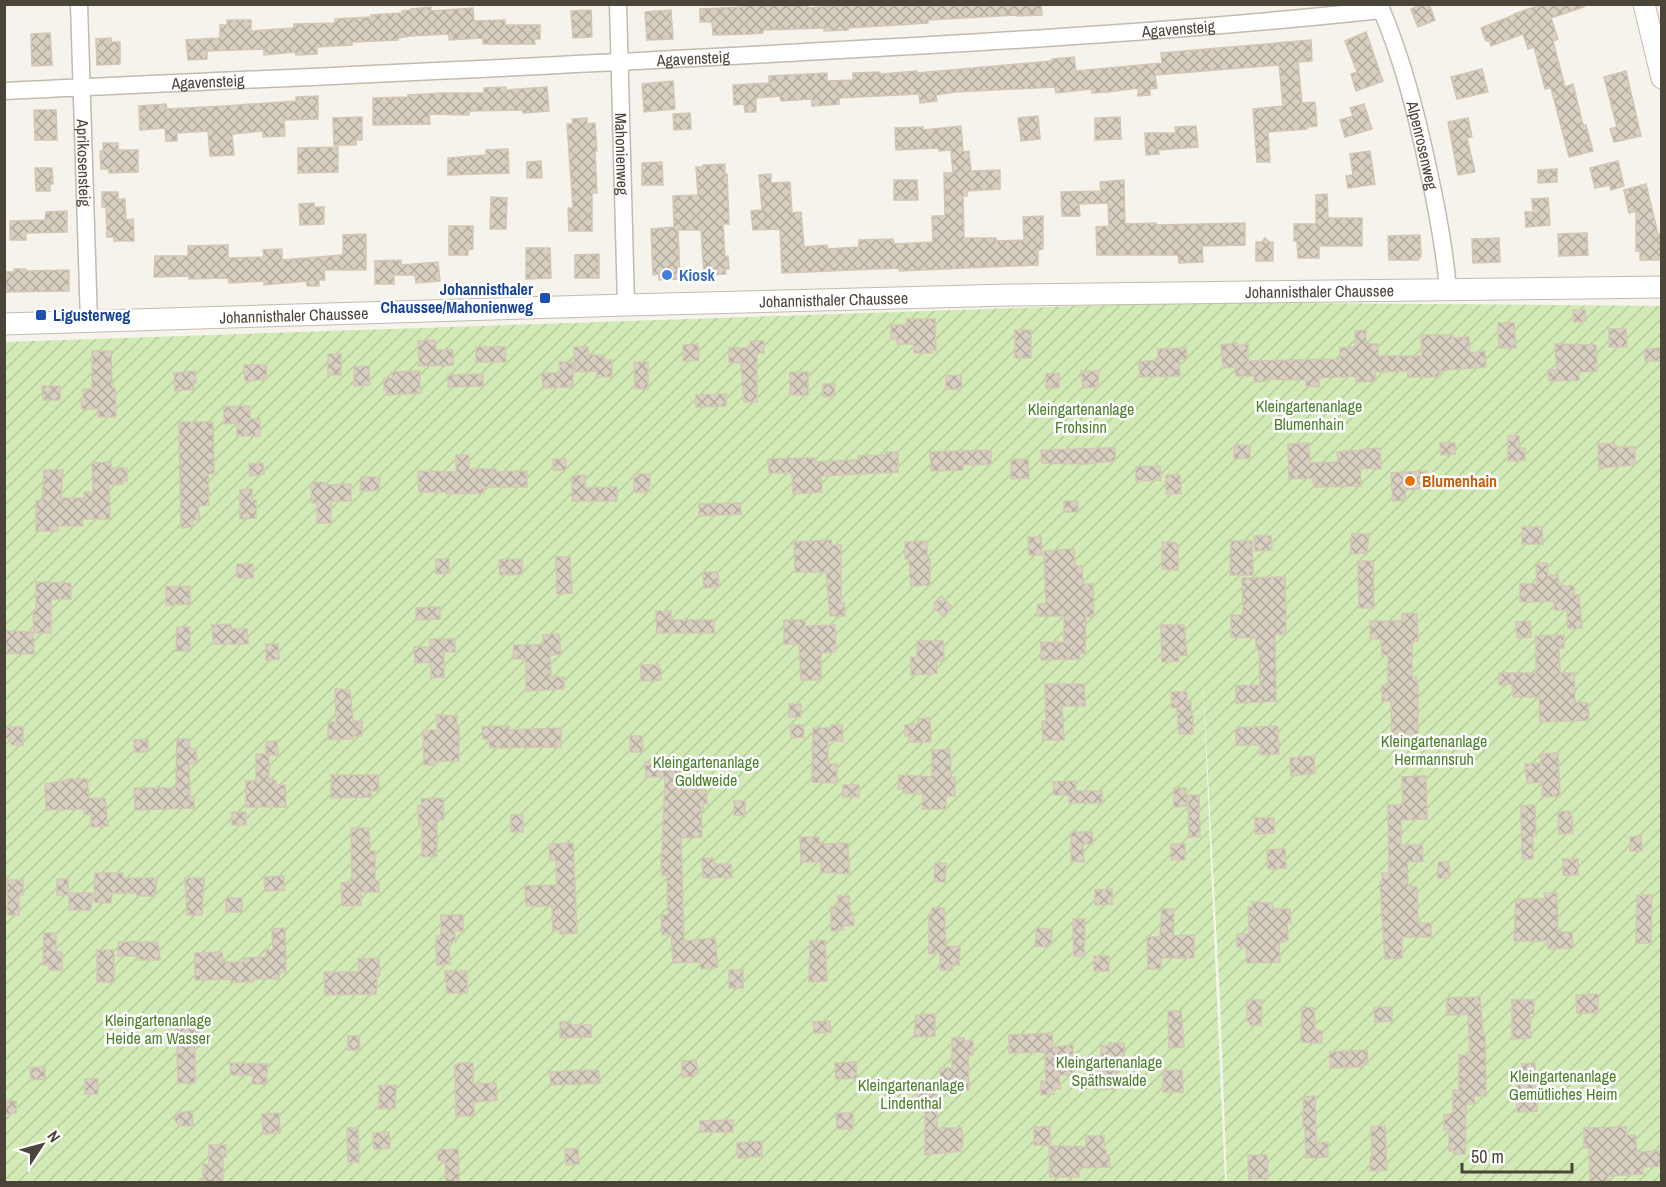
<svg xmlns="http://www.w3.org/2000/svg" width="1666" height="1187" font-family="'Archivo Narrow',sans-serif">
  <defs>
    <pattern id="garden-furrows" width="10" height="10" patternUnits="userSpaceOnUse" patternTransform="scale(1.5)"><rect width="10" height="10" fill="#d2eab5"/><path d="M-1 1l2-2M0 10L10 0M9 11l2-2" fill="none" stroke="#b6ca9c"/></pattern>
    <pattern id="building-cross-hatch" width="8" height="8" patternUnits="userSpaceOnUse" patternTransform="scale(1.5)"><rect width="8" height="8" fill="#d8cfc1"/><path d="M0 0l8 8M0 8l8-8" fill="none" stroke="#b1aa9e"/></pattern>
  </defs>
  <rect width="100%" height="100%" fill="#f6f3ec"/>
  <polygon fill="url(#garden-furrows)" points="1193,302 1661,306 1661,1182 1227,1182 1220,1000 1202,663 1225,1182 5,1182 4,342"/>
  <g fill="url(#building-cross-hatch)" stroke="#d3c7b4" stroke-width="1.5">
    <polygon points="742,4 808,4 808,8 858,4 1041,4 1042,15 1017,16 1017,15 928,20 928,23 848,28 848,30 824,31 824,28 763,30 763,33 750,34 713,35 712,22 700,22 700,9 743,7"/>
    <polygon points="1421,4 1429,4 1435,20 1418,27 1411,9"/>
    <polygon points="1543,4 1584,4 1584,7 1551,18 1558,39 1553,41 1565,87 1573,84 1583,125 1586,125 1593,151 1569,157 1551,88 1545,89 1534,47 1528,49 1523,34 1491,46 1489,40 1486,41 1481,28 1514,15 1514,14"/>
    <polygon points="431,7 431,11 473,8 474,21 505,20 505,25 540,25 540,39 534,39 535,44 483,44 483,38 449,40 449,34 410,36 398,38 398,40 352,42 352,45 317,47 317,54 296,55 295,52 264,55 264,49 207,51 207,59 188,60 186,40 220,38 220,25 227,25 227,20 251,20 251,31 294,28 294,24 335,23 335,19 371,17 371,15 402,13 402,11 411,10 411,9"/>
    <polygon points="591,10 592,37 573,38 571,11"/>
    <polygon points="671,10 673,39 647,40 645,12"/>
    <polygon points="1366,32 1383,81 1356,91 1351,74 1357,72 1345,41"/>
    <polygon points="50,33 52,65 32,66 31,34"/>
    <polygon points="111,38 111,42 120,42 120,64 97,65 96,39"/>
    <polygon points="1311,40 1312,61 1298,62 1302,103 1315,102 1317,126 1307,127 1307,129 1268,132 1270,162 1257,162 1253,109 1283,106 1279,65 1155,75 1157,88 1150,89 1150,95 1138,96 1138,88 1108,92 1092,93 1092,89 1056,93 1055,87 955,92 936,95 937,101 920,103 919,94 839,98 839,104 812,106 812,99 781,101 780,96 756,98 756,112 745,112 744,104 734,105 733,85 769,83 769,76 827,73 827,81 853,80 853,73 880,72 880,74 917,71 917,73 1052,61 1052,59 1074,57 1076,71 1162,63 1161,53"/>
    <polygon points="1482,69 1488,92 1457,99 1451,77"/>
    <polygon points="1626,71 1641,136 1614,142 1610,129 1617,127 1604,77"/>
    <polygon points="673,81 675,109 644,112 642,84"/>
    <polygon points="506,87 506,90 547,87 549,111 523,113 522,110 469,111 469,115 429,114 430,124 373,125 373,98 408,97 408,95 442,93 484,93 484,88"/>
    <polygon points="318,96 318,119 284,120 285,136 263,137 263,131 232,134 234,155 210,156 208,131 177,133 177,141 166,141 165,128 140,130 139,106 166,104 167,109 225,106 296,101 296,97"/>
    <polygon points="1364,104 1372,129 1345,137 1340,120 1353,116 1350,108"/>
    <polygon points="34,110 56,110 57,140 35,140"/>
    <polygon points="690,113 691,129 674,130 673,114"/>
    <polygon points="1038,116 1040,139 1021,141 1018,118"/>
    <polygon points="362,117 362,140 356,140 356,145 334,145 333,118"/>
    <polygon points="1120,117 1121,139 1095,140 1095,118"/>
    <polygon points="587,118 587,124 595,123 597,151 595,151 597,193 592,193 592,231 569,231 568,208 573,208 567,124 573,124 572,119"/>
    <polygon points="1468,118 1472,137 1467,138 1475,172 1458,175 1448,122"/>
    <polygon points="961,126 963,152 969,151 971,171 1000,170 1000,189 967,191 967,196 963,196 964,238 996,238 996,241 1024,240 1023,217 1043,216 1043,249 1038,250 1038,265 899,271 899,268 782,273 780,229 753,230 751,211 762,210 759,175 771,174 771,183 790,182 792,213 801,212 804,247 827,245 828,249 859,247 859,240 893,239 894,244 933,242 932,216 945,216 944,173 953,173 951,150 939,151 938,148 896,150 895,128 923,127 923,130"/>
    <polygon points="1196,126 1198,147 1158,150 1159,154 1146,155 1145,133 1176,133 1175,127"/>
    <polygon points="103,143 118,143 118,150 138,150 138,172 109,173 109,169 101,169 100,151 103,151"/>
    <polygon points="338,147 338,172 298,173 298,148"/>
    <polygon points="508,149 509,173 448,175 448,158 486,155 486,150"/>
    <polygon points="1370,151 1375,184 1348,188 1346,176 1353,175 1350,154"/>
    <polygon points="541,161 542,178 527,178 527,162"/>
    <polygon points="1618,161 1624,186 1611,190 1610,185 1595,188 1590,168"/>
    <polygon points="662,162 663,185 642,185 642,163"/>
    <polygon points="725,164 725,174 727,174 729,224 723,224 725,257 728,256 729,269 725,269 726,274 704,275 701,230 678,230 680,279 659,280 659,274 653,275 651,229 674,227 673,196 698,195 696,167 703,167 703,165"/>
    <polygon points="35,168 52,168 53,184 50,184 50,191 36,191"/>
    <polygon points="1557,169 1557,182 1538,183 1538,170"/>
    <polygon points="894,180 917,180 918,200 894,200"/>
    <polygon points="1124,180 1125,224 1156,223 1156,225 1245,223 1245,245 1202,246 1203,262 1179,263 1178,255 1097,255 1096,227 1109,226 1108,203 1079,204 1080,216 1062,216 1061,192 1101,191 1100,182"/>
    <polygon points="1646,184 1658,234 1662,234 1662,260 1640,260 1640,251 1636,251 1636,211 1629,213 1624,190"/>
    <polygon points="102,192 118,192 118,199 125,199 126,220 133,219 134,241 114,241 114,237 107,237 106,207 102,207"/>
    <polygon points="1327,194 1328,218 1362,218 1362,246 1319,246 1319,258 1298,258 1297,241 1294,241 1294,224 1316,224 1316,195"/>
    <polygon points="491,197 507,198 506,229 490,229"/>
    <polygon points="1548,198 1550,225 1526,227 1525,212 1533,212 1532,199"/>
    <polygon points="314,203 314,207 324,207 324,224 300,225 299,204"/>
    <polygon points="67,211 67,232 26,233 26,240 10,240 10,221 45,220 46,212"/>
    <polygon points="449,226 473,226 473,249 468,250 468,255 449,255"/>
    <polygon points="1587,233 1588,255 1559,256 1558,234"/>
    <polygon points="366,234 366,270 324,270 325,280 319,280 319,286 307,286 306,281 264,285 264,281 229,283 228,278 189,279 189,276 154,277 155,256 188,256 188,246 228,245 228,258 264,257 263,250 282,249 282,260 343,255 343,235"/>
    <polygon points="1420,235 1421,256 1418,260 1389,260 1388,236"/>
    <polygon points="1265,238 1269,242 1273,242 1273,261 1256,261 1256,242 1262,242"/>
    <polygon points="1499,238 1500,262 1473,263 1472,239"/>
    <polygon points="526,248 550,248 551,278 526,279"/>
    <polygon points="599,254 599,278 575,278 575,255"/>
    <polygon points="401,260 401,265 438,262 440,281 416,283 415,275 394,275 394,284 375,284 375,261"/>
    <polygon points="14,269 26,269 26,271 69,270 69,291 4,292 4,272 14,272"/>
    <polygon points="1573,310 1585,310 1586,321 1574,322"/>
    <polygon points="907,319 935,319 936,350 931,350 932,353 914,353 914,344 897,344 897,339 891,339 891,325 907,325"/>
    <polygon points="1498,323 1514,323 1516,348 1499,348"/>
    <polygon points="1609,329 1626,329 1627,347 1609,347"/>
    <rect x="1015" y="330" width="16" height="28"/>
    <polygon points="1366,330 1366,344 1378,344 1378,356 1422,356 1421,335 1452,335 1452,338 1469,337 1470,353 1485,351 1486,367 1445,370 1445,371 1439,371 1440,377 1408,377 1407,371 1375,372 1375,381 1356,382 1356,376 1319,378 1319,387 1306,386 1306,380 1266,379 1266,381 1254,382 1254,376 1236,376 1235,367 1223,368 1221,345 1237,343 1238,346 1248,344 1248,361 1340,359 1340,348 1355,347 1355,331"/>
    <polygon points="435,340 436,350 453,350 453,365 419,366 418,341"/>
    <polygon points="750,341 764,341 764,353 757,353 757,402 744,402 741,363 729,362 729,348 750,348"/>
    <polygon points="698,344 699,360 683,361 683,345"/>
    <polygon points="1555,344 1596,345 1597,371 1579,372 1579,380 1549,381 1548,370 1557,370"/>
    <polygon points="476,347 505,347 506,362 476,362"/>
    <polygon points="574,347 588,347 588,355 604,355 604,360 612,360 612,377 597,377 597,371 575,372"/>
    <polygon points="1186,348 1187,359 1179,359 1180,376 1140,377 1139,362 1158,360 1158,349"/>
    <polygon points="1660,348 1660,361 1645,361 1645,349"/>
    <polygon points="92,351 111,351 112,388 115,388 116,417 98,417 98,409 82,409 81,398 83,398 83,389 92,389"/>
    <rect x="328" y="354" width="13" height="21"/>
    <polygon points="559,362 573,362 573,387 543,388 542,373 560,373"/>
    <polygon points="634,362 648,362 648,389 635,389"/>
    <polygon points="244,365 266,365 267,379 245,381"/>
    <polygon points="369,366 370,385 354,386 354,367"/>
    <polygon points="195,371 196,383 193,383 194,389 175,391 174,373"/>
    <polygon points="420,371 420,393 387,395 387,390 384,390 384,378 393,378 392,372"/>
    <polygon points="1081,371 1098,371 1099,387 1083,388"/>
    <rect x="790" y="372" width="18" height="23"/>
    <polygon points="1059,373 1059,388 1046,388 1046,374"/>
    <polygon points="483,374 483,386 448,387 448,375"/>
    <polygon points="961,375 962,389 946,389 946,376"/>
    <polygon points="823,384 835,384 834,396 823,397"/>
    <polygon points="42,386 60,386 60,400 43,400"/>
    <polygon points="726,394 726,406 696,407 696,395"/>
    <polygon points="250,406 250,419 260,419 260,436 237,436 237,423 224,424 224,407"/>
    <polygon points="179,422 213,422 214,473 208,474 209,505 198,506 200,520 192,520 193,527 181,528"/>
    <polygon points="1508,436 1519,436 1519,448 1525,448 1525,460 1508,461"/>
    <polygon points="1309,443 1310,463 1338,462 1337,452 1380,448 1381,469 1360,468 1361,486 1314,487 1313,478 1289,479 1288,444"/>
    <polygon points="1440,443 1455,443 1455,454 1441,455"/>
    <polygon points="1614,443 1615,447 1635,447 1635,465 1599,468 1598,444"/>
    <polygon points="1234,445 1250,445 1250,458 1234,459"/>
    <polygon points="1115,448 1115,461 1084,464 1042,463 1041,450"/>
    <polygon points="991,450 991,464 963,465 963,470 931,471 930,452"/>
    <polygon points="886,452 898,452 898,472 821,476 822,492 793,494 792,473 769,473 768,459 815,458 815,462 858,460 858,456 886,455"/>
    <polygon points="456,455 469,455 469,469 496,469 496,472 527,471 527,487 484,487 484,493 447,494 447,492 419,492 418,471 456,472"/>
    <rect x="553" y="459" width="13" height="11"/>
    <polygon points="1028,459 1029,478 1011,479 1011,460"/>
    <polygon points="111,462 111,468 127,468 127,481 122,481 123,484 109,485 110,519 82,519 83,526 58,526 58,531 36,531 36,501 42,501 44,470 63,470 61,498 84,498 84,492 93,492 92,463"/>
    <polygon points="263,463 264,474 250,476 249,464"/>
    <polygon points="1160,466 1161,480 1136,481 1136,467"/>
    <polygon points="1427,471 1428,488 1405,490 1406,500 1393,501 1391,473"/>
    <polygon points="634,474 650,474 650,486 648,486 648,492 634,492"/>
    <polygon points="585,475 585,488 617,487 617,501 572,501 572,476"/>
    <polygon points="1166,475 1180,475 1181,494 1166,494"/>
    <polygon points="361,477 380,477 379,490 360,491"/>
    <polygon points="324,482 324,485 351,484 351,501 331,501 331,523 317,523 317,503 312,503 311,483"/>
    <polygon points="252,489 252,500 256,500 256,518 240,519 240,490"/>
    <rect x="1064" y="501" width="14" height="11"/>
    <polygon points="740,503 741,514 699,516 699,504"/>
    <polygon points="1522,527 1542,527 1543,544 1522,544"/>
    <polygon points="1352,534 1369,534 1367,553 1350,554"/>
    <polygon points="1254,536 1271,536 1272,550 1255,551"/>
    <polygon points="1028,537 1041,537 1042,555 1029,555"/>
    <polygon points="831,540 832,545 841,545 841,603 844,603 845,616 830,616 826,572 795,572 794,542"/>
    <polygon points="927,541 927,558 930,558 930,585 911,586 909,559 905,559 905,542"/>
    <polygon points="1231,541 1252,541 1253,575 1230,575"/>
    <polygon points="1162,542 1176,543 1176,545 1178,545 1178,570 1162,569"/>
    <polygon points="1074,549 1075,566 1082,566 1083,584 1093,584 1094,616 1086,617 1085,653 1079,654 1080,659 1041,660 1041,642 1064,642 1064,616 1037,616 1038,604 1046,604 1044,551"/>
    <polygon points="556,557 570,557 572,593 557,594"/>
    <polygon points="436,559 449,559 449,573 436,574"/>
    <polygon points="522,559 522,574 500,575 499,560"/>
    <polygon points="1358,561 1373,561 1374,608 1359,608"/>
    <polygon points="1536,563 1547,563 1548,576 1558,575 1559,586 1574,586 1574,595 1579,595 1582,628 1568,629 1567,610 1554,610 1554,601 1520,602 1520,584 1537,584"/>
    <rect x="237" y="564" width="16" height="14"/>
    <polygon points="703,572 718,572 719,587 704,588"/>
    <polygon points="1285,577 1286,634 1275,634 1276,701 1236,703 1236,686 1260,685 1259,650 1256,650 1256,638 1231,637 1231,615 1243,615 1242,578"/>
    <polygon points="36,582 71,583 71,599 51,599 51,633 34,633 33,611 36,611"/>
    <polygon points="190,586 190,604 166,605 166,587"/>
    <polygon points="941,596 952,607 944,617 934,608 934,603"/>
    <polygon points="440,607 440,619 416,620 416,608"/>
    <polygon points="656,611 671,611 671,620 714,620 714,633 657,633"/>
    <polygon points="1402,613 1417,614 1418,641 1412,641 1412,677 1416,677 1416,683 1418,683 1418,734 1392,734 1391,701 1382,701 1382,685 1388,685 1388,655 1382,655 1381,639 1370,639 1370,621 1402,621"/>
    <polygon points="784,620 805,620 805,626 835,625 836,648 835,649 835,652 821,653 821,680 801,680 799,644 784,644"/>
    <polygon points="1530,621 1531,637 1517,638 1516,622"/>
    <polygon points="231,624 231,629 247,629 248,644 213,644 212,625"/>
    <polygon points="1161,625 1184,625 1187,655 1178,656 1179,661 1162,662"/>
    <polygon points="177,627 190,627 190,651 176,651"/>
    <polygon points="4,631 33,632 34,654 4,653"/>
    <polygon points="559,634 561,654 550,655 551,677 564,677 564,689 526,691 526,659 513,659 514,645 543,645 543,635"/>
    <polygon points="1564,635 1564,648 1559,648 1560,673 1574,673 1575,702 1588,703 1589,720 1540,722 1539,697 1513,697 1512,684 1499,685 1499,673 1536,673 1536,636"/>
    <polygon points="430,639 455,639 455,652 444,652 444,677 431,678 431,662 415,663 414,647 430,647"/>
    <polygon points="917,641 943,641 944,661 936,661 937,673 911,675 911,657 917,657"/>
    <polygon points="266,644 278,644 279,659 266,660"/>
    <polygon points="641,665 659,665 659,669 661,669 661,680 641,681"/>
    <polygon points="1045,684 1084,684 1085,706 1062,706 1064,740 1043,740 1042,721 1046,721"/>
    <polygon points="335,689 350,690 353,721 362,721 362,736 353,736 353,739 328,739 328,722 336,722"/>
    <polygon points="1171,692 1187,692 1187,703 1191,702 1191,716 1193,716 1193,734 1179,734 1177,708 1172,708"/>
    <rect x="789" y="704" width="12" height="13"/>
    <polygon points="437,715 457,716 456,729 459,729 459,761 436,761 436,765 424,765 423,730 437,730"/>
    <polygon points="930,718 931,742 909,742 909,736 905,736 905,725 918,724 918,719"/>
    <polygon points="791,725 803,725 804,737 791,738"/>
    <polygon points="831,725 842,725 843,741 828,741 828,764 837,764 837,783 812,782 813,728 831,728"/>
    <polygon points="509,726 509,730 561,728 561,747 490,748 489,739 483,739 482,727"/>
    <polygon points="1278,726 1279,754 1260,755 1260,745 1236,745 1236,728"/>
    <polygon points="4,727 23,727 23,745 11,745 11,738 4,738"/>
    <polygon points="630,736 642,736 643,752 630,752"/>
    <polygon points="148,739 148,752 134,752 134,740"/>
    <polygon points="177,739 189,739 190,749 196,749 197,764 189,764 190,797 194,797 194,808 135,810 134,788 176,788"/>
    <polygon points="277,741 278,755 269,755 269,780 276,780 276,785 285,785 286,807 246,807 246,781 256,781 256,754 266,754 266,742"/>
    <polygon points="950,749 951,777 955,777 955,796 946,796 946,809 922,809 923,794 905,793 905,790 898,789 899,775 932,777 932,750"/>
    <polygon points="1558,753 1560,796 1542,797 1542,782 1527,783 1525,764 1541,763 1540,754"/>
    <polygon points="1314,756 1315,773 1291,776 1290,758"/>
    <polygon points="645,762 683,763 682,790 706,789 707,804 703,804 703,809 701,809 702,837 681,838 684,941 715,938 718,967 701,969 700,962 673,963 671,934 662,935 661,915 668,915 667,875 662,876 661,854 662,854 665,777 646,777"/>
    <polygon points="331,775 378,775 379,791 371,791 371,797 331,798"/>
    <polygon points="1426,776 1427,819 1401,820 1401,845 1422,845 1423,861 1407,862 1408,886 1417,887 1418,923 1431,923 1431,937 1402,937 1402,958 1385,959 1380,882 1382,882 1382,873 1389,873 1388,805 1403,805 1402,777"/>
    <polygon points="67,779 87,779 89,798 105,799 108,826 91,827 91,814 84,815 84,809 46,810 45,784 67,780"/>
    <polygon points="1075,781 1076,791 1102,791 1102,803 1069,803 1069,795 1054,795 1053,782"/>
    <rect x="843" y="785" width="16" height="12"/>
    <polygon points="1174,788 1186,788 1187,806 1174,807"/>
    <polygon points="1188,795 1199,795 1200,837 1189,837"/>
    <polygon points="443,798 444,819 437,820 437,856 422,857 422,826 419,826 418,805 422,805 421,799"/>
    <polygon points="734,801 745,801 745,816 734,815"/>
    <polygon points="1535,805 1536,836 1533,836 1533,859 1522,859 1521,806"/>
    <polygon points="1570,811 1570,816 1572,816 1573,833 1559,834 1558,812"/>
    <rect x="232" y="812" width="14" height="13"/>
    <rect x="511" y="815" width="12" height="17"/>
    <polygon points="1255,818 1274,818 1274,833 1256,834"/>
    <polygon points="351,828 369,828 370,851 375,851 375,881 379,881 379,892 361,892 361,905 342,906 341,883 352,882"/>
    <polygon points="1071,832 1092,832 1093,844 1083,844 1084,862 1071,861"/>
    <polygon points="1641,836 1642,851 1630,851 1630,837"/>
    <polygon points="800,837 819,837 820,844 848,843 849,874 821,872 821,862 801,862"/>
    <polygon points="573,843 577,933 560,934 560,930 553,930 552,906 526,906 525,886 557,885 556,860 550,860 549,844"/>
    <rect x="1171" y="844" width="14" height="16"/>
    <polygon points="1285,849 1286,868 1268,869 1267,850"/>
    <polygon points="702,858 713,858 714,864 731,864 732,877 703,878"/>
    <rect x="1563" y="859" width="15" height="16"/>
    <rect x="1438" y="862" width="11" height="16"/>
    <polygon points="935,863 946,863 945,882 934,881"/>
    <polygon points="95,873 123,873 123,878 157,878 155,896 137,896 137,893 112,893 111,903 94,902"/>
    <polygon points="284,876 284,890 265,891 264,877"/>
    <polygon points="185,878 204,878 202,915 187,915"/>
    <rect x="57" y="879" width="11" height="16"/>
    <polygon points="7,880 23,880 23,895 19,895 19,915 8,915"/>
    <polygon points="1112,889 1112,904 1095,905 1095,890"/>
    <polygon points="69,893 92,893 91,910 69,910"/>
    <polygon points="1544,893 1557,893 1558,932 1572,932 1573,948 1548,949 1548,941 1514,941 1516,899 1545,899"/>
    <polygon points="1637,895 1652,895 1651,943 1636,943"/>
    <polygon points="838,896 849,896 850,913 853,912 854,925 843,926 843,930 831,931 831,907 838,906"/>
    <rect x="226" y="898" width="16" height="14"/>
    <polygon points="1252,902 1272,903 1273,909 1290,909 1291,923 1287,923 1288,940 1279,943 1280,962 1247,963 1246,947 1237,947 1237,934 1249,934 1248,907 1253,907"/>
    <polygon points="932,908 944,908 946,946 960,947 959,965 952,964 952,970 940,970 940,953 929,954 929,914 932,914"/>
    <polygon points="1162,909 1174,909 1173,936 1194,935 1194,958 1161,958 1161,969 1148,969 1147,937 1160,937"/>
    <polygon points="441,915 463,915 463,931 454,931 456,942 449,942 450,964 437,965 436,936 441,936"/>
    <polygon points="1073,919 1085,919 1084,956 1074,956"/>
    <polygon points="285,928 286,972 280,972 279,979 253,979 253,982 231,982 231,979 195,980 195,953 222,952 223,962 244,962 244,958 266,957 266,950 273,950 272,929"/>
    <polygon points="1037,928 1052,930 1051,944 1048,944 1048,947 1035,946"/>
    <polygon points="44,933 56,933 56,952 62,952 62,970 49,970 49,965 43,965"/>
    <polygon points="825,940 827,981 809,982 810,941"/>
    <polygon points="118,942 158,942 160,960 139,960 139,956 118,956"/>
    <rect x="97" y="950" width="17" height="32"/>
    <rect x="1094" y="956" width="15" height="15"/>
    <polygon points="379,958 380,976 377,977 376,994 325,995 324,972 359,972 358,959"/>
    <rect x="729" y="970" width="14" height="18"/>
    <polygon points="445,971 467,971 467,993 447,993"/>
    <polygon points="1598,994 1598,1013 1577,1013 1576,995"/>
    <polygon points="1480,997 1483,1035 1485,1035 1486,1096 1474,1096 1475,1104 1466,1104 1465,1154 1454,1154 1454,1151 1449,1151 1449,1129 1444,1130 1444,1115 1453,1114 1453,1090 1459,1090 1459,1055 1470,1055 1468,1014 1447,1015 1447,998"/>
    <polygon points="1247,1000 1262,1000 1261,1025 1250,1025 1249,1021 1247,1021"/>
    <polygon points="1512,1000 1534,1000 1534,1014 1530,1014 1531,1038 1512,1039"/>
    <polygon points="1302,1007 1314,1008 1315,1030 1322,1031 1322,1043 1301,1042"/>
    <polygon points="1392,1007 1392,1021 1375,1022 1374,1008"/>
    <polygon points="1168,1011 1181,1011 1184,1047 1169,1048"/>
    <polygon points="935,1014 935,1036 914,1037 916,1015"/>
    <polygon points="830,1021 831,1032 814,1033 813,1022"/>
    <polygon points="560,1022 571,1022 571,1025 591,1025 591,1037 560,1038"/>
    <polygon points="195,1027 195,1083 178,1083 177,1044 175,1044 175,1028"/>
    <polygon points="1052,1033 1053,1047 1073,1045 1073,1074 1059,1075 1060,1089 1053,1089 1054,1094 1041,1095 1041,1081 1046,1081 1045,1052 1009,1053 1009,1035"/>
    <polygon points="348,1036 359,1036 360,1050 348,1050"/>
    <polygon points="952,1038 964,1038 964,1041 973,1041 973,1055 968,1055 969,1090 940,1090 940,1068 952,1068"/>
    <polygon points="1109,1043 1124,1043 1125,1067 1116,1068 1117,1089 1094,1089 1094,1077 1098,1077 1099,1056 1101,1056 1101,1046 1109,1046"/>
    <polygon points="1367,1050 1368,1062 1364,1062 1364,1067 1330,1068 1330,1052"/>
    <polygon points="696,1060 698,1074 695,1074 695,1076 682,1077 682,1061"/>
    <polygon points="856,1062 857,1078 836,1079 835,1063"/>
    <polygon points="230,1063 268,1064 266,1084 252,1084 253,1075 231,1075"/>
    <polygon points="461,1063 473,1063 473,1084 496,1083 497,1100 474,1102 474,1116 456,1116 455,1065"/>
    <polygon points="1535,1063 1537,1111 1517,1112 1517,1071 1522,1071 1522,1064"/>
    <polygon points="45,1067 45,1079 31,1080 30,1068"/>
    <polygon points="585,1070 599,1071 600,1083 551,1085 550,1072"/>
    <polygon points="1182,1070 1183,1092 1163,1092 1163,1071"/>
    <rect x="85" y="1079" width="13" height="15"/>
    <polygon points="918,1082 937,1082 937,1128 962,1128 963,1147 961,1147 961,1151 925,1155 925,1110 917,1110"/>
    <polygon points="396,1085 395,1108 379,1109 379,1086"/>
    <polygon points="1315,1096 1316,1143 1328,1142 1328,1157 1306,1158 1305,1126 1303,1126 1304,1097"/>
    <polygon points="5,1101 16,1101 16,1113 5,1114"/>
    <polygon points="192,1111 193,1126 180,1126 174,1119 181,1112"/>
    <polygon points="279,1113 280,1133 263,1134 262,1114"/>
    <polygon points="836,1113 853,1113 853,1129 837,1129"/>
    <polygon points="733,1120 733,1132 700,1132 700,1121"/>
    <polygon points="1385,1126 1387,1170 1370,1171 1370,1157 1372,1157 1371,1127"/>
    <rect x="1034" y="1127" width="16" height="18"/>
    <polygon points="1626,1127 1626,1135 1635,1135 1637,1152 1662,1151 1662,1166 1643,1167 1643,1174 1608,1176 1608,1182 1590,1182 1589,1148 1584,1148 1584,1128"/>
    <polygon points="347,1128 358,1128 359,1162 348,1162"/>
    <polygon points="389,1132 390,1148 374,1149 373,1133"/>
    <polygon points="1086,1136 1104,1136 1104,1150 1106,1150 1106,1155 1109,1155 1110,1167 1079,1168 1079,1177 1050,1177 1049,1146 1086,1147"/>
    <polygon points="762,1141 762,1156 738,1158 737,1143"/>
    <polygon points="209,1145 226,1145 226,1157 223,1157 223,1182 203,1182 203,1164 209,1164"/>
    <polygon points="458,1149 459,1182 446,1182 445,1161 438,1161 438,1150"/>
    <polygon points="565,1149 578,1149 579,1164 566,1165"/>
    <polygon points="1248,1155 1267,1155 1268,1178 1249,1179"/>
  </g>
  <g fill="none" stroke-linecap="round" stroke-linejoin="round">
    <defs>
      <g id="minor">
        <path id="s1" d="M79,4L89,322"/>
        <path id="s2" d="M618,4L626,305"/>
        <path id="s3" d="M1379,4C1402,57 1416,112 1428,168C1437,209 1445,249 1448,291"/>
        <path id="s4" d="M4,91C277,78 549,67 822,51C1008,41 1195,30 1381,10"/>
      </g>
      <g id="tertiary">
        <polyline points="1644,4 1662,78"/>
        <path id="s5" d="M4,324L626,305L1010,295L1662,287"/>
      </g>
    </defs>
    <use href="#minor" stroke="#c2bbae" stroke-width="19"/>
    <use href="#tertiary" stroke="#c2bbae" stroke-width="23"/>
    <use href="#minor" stroke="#fff" stroke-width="16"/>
    <use href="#tertiary" stroke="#fff" stroke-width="21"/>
  </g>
  <circle fill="#3f7fe0" stroke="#fff" stroke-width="2" cx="667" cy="275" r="6"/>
  <g fill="#1a4fb4" stroke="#fff" stroke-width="2">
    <rect x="539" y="292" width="12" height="12" rx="3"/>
    <rect x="35" y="309" width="12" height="12" rx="3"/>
  </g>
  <circle fill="#e8710a" stroke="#fff" stroke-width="2" cx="1410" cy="481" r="6"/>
  <g text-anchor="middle" stroke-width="5" stroke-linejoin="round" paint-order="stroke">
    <g font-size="16" fill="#4b4439" stroke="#fff">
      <text dy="6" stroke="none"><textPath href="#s4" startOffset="1176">Agavensteig</textPath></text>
      <text dy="6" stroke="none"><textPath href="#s4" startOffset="690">Agavensteig</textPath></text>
      <text dy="6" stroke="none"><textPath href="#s4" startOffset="204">Agavensteig</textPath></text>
      <text dy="6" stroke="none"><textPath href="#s3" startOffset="148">Alpenrosenweg</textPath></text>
      <text dy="6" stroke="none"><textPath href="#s2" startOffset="150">Mahonienweg</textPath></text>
      <text dy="6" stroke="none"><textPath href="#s1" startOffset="159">Aprikosensteig</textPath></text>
      <text dy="6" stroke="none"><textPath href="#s5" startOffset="1316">Johannisthaler Chaussee</textPath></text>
      <text dy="6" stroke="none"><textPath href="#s5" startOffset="830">Johannisthaler Chaussee</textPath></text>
      <text dy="6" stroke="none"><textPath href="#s5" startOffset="290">Johannisthaler Chaussee</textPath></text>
    </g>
    <g font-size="16" font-weight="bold" fill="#366cbe" stroke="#fff" text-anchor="start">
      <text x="679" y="281">Kiosk</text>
    </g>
    <g font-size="16" font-weight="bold" fill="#164399" stroke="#fff" text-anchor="end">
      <text x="533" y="295">Johannisthaler<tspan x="533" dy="18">Chaussee/Mahonienweg</tspan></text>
      <text x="53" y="321" text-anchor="start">Ligusterweg</text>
    </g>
    <g font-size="16" fill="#4a7f2a" stroke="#fff">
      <text x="1309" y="412">Kleingartenanlage<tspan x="1309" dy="18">Blumenhain</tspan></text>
      <text x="1081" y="415">Kleingartenanlage<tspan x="1081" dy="18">Frohsinn</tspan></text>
      <text x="1434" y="747">Kleingartenanlage<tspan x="1434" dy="18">Hermannsruh</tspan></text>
      <text x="706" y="768">Kleingartenanlage<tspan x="706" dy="18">Goldweide</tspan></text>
      <text x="158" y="1026">Kleingartenanlage<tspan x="158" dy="18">Heide am Wasser</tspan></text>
      <text x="1109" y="1068">Kleingartenanlage<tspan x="1109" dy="18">Späthswalde</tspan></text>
      <text x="1563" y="1082">Kleingartenanlage<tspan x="1563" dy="18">Gemütliches Heim</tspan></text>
      <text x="911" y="1091">Kleingartenanlage<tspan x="911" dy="18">Lindenthal</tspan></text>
    </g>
    <g font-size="16" font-weight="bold" fill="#c56008" stroke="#fff" text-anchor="start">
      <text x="1422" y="487">Blumenhain</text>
    </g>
  </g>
  <rect width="1666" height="1187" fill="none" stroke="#4b4439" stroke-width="12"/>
  <g transform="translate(42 1145) rotate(54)" stroke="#ffffff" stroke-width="4.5" paint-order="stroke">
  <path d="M0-4.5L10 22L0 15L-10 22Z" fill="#4b4439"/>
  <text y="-9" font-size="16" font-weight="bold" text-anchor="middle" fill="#4b4439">N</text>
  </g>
  <path d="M1462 1163v9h110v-9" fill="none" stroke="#4b4439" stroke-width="3"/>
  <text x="1471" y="1163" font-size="18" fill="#4b4439" stroke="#ffffff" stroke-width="4.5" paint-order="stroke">50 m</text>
</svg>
